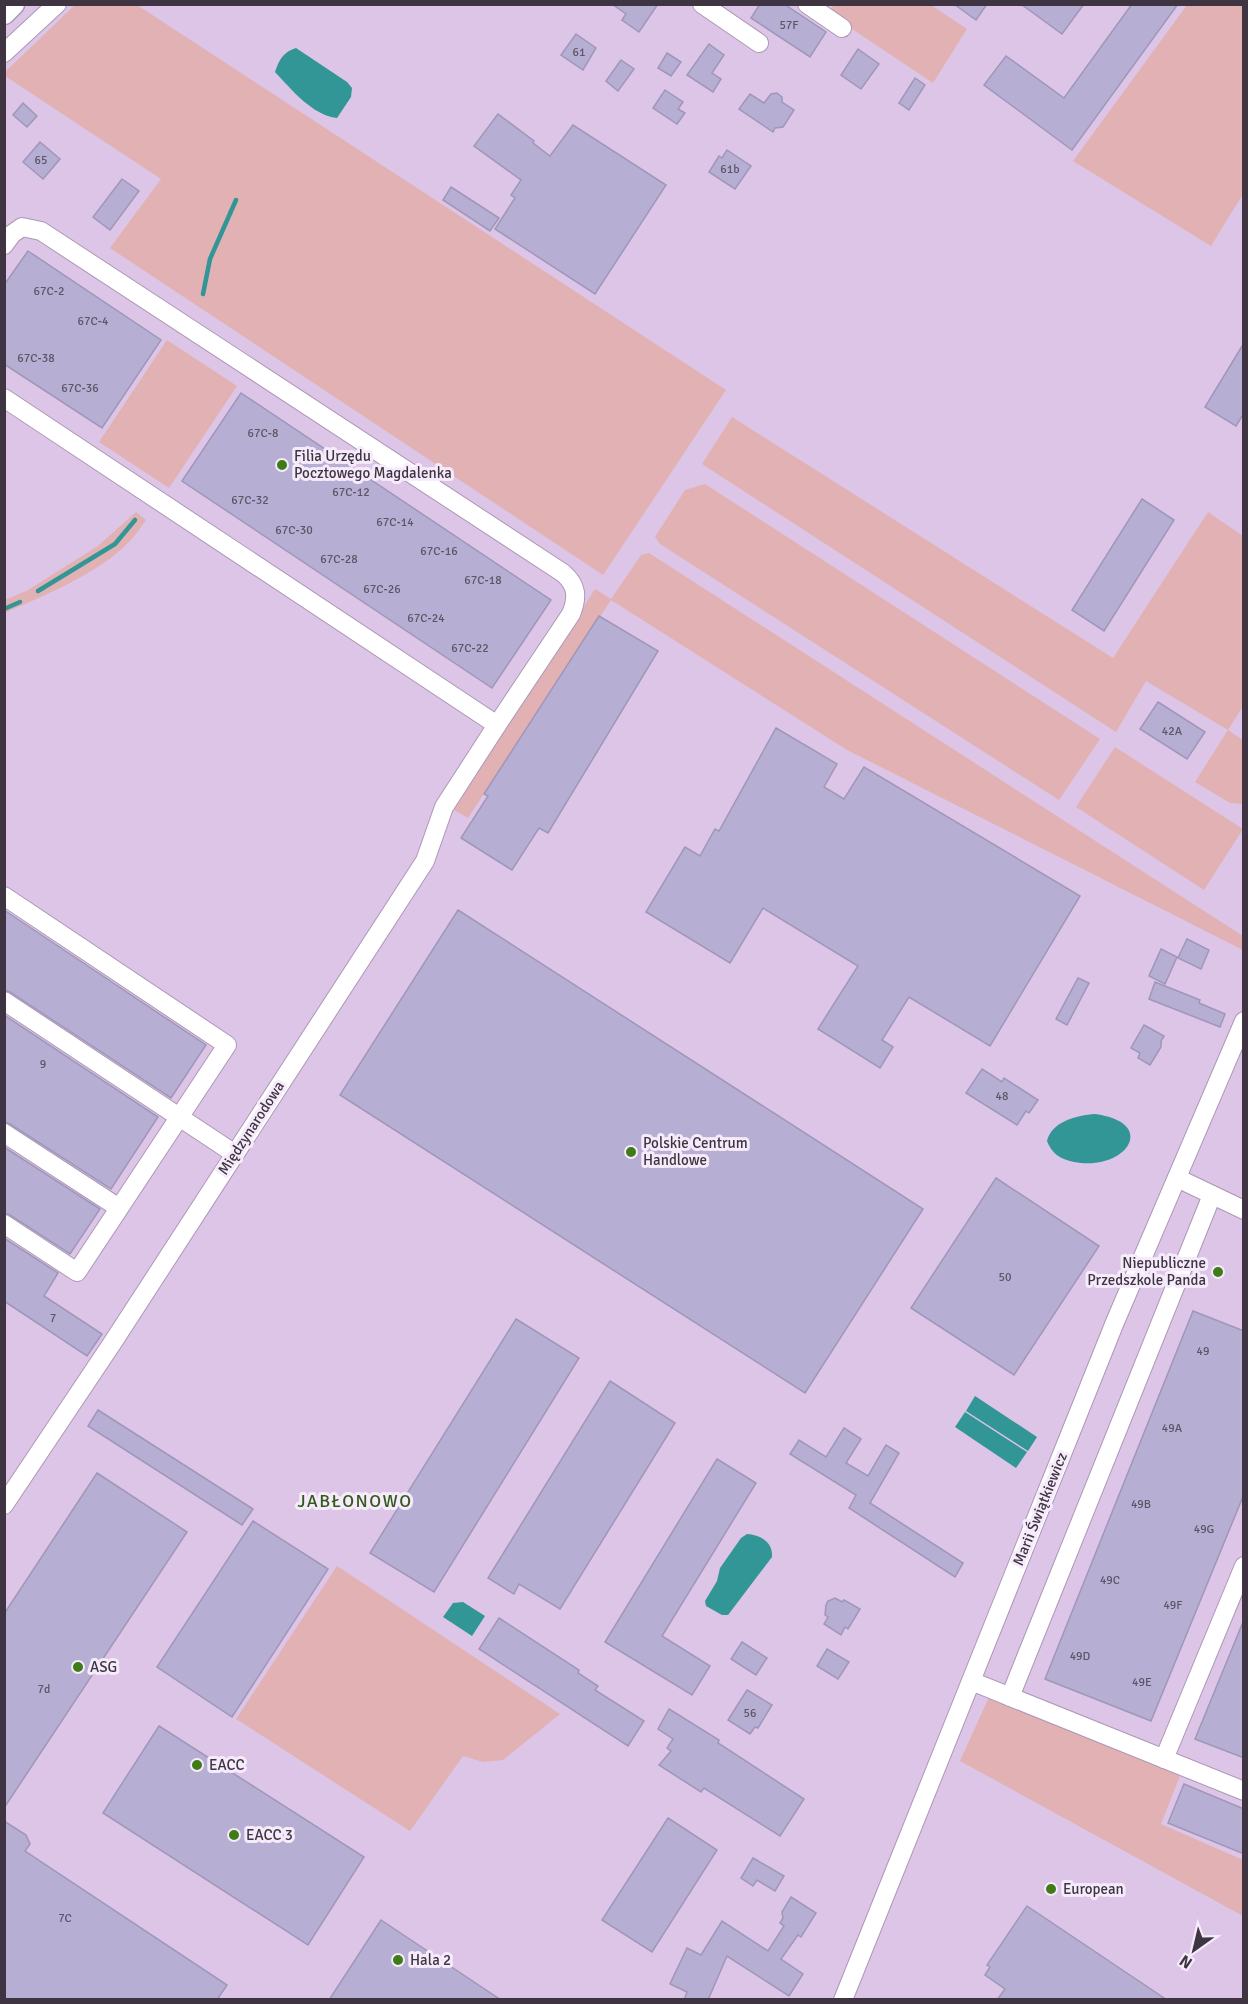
<svg xmlns="http://www.w3.org/2000/svg" width="1248" height="2004" font-family="Signika,sans-serif">
  <rect width="100%" height="100%" fill="#dcc5e6"/>
  <g fill="#e2b1b3">
    <polygon points="75,5 137,5 726,390 603,575 110,248 161,179 5,76 5,72"/>
    <polygon points="834,5 931,5 967,29 933,83 828,13"/>
    <polygon points="1187,5 1243,5 1243,194 1211,246 1073,161"/>
    <polygon points="167,340 237,386 169,488 99,442"/>
    <polygon points="732,417 1113,658 1208,512 1243,536 1243,706 1228,730 1243,740 1243,804 1230,803 1195,782 1228,730 1146,681 1116,732 702,464"/>
    <polygon points="705,484 1100,739 1059,800 660,544 655,537 685,490"/>
    <path d="M136,512L146,520C141,527 135,536 129,542C98,574 45,595 5,613V600L28,590L98,546Z"/>
    <polygon points="649,553 1243,936 1243,950 847,750 611,600 468,818 454,810 595,589 611,599 641,555"/>
    <polygon points="1115,747 1243,829 1204,890 1076,807"/>
    <polygon points="337,1566 560,1714 503,1760 483,1762 463,1756 410,1831 236,1719"/>
    <polygon points="989,1697 1181,1773 1161,1824 1243,1860 1243,1916 960,1761"/>
  </g>
  <g fill="#329596">
    <path d="M296,48L347,82L352,88L351,97L337,118C312,115 292,90 275,72C279,60 283,52 296,48Z"/>
    <path d="M1095,1114C1160,1123 1125,1172 1074,1162C1060,1159 1052,1154 1047,1141C1051,1122 1077,1115 1095,1114Z"/>
    <polygon points="975,1396 1037,1437 1028,1451 966,1411"/>
    <polygon points="965,1412 1027,1452 1016,1468 955,1427"/>
    <path d="M747,1534C761,1535 773,1542 772,1557L728,1615H722L706,1606L705,1601L717,1581L720,1568L741,1538Z"/>
    <polygon points="463,1602 485,1616 472,1636 443,1617 453,1603"/>
  </g>
  <g fill="none" stroke-linecap="round" stroke-linejoin="round">
    <g stroke="#329596" stroke-width="4.5">
      <polyline points="203,294 210,259 236,200"/>
      <polyline points="38,591 115,544 135,520"/>
      <polyline points="4,609 20,602"/>
    </g>
  </g>
  <g fill="#b7afd3" stroke="#9f96b9" stroke-width="1.5">
    <polygon points="612,4 658,4 639,32 622,20 626,14"/>
    <polygon points="760,4 784,4 826,32 810,57 751,18"/>
    <polygon points="954,4 987,4 976,20"/>
    <polygon points="1021,4 1084,4 1062,34"/>
    <polygon points="1132,4 1178,4 1072,150 984,85 1006,56 1064,98"/>
    <polygon points="576,34 596,48 583,70 561,55"/>
    <polygon points="709,44 724,55 712,73 721,79 713,92 687,75"/>
    <polygon points="858,49 879,64 861,89 841,75"/>
    <polygon points="667,53 681,62 671,76 658,68"/>
    <polygon points="621,60 634,69 618,91 606,81"/>
    <polygon points="915,78 925,85 909,110 899,103"/>
    <polygon points="665,90 683,102 678,109 685,113 677,124 653,108"/>
    <polygon points="777,93 782,97 782,102 794,110 783,127 775,128 773,132 739,109 750,94 764,103 771,94"/>
    <polygon points="23,103 37,116 27,127 13,115"/>
    <polygon points="498,114 534,141 533,143 550,156 573,125 666,185 595,294 495,229 515,198 511,195 521,180 474,146"/>
    <polygon points="40,142 60,159 43,179 23,162"/>
    <polygon points="727,150 751,166 735,189 709,172 719,156 722,158"/>
    <polygon points="122,179 139,191 110,230 93,217"/>
    <polygon points="451,187 499,218 490,231 443,200"/>
    <polygon points="28,251 161,340 102,428 4,364 4,285"/>
    <polygon points="1244,343 1244,413 1236,426 1205,407"/>
    <polygon points="241,393 551,600 492,688 182,481"/>
    <polygon points="1142,499 1174,520 1104,631 1072,610"/>
    <polygon points="599,616 658,651 548,833 539,828 512,870 461,838 488,796 484,794"/>
    <polygon points="1158,702 1205,732 1187,759 1140,729"/>
    <polygon points="776,728 837,764 824,787 844,799 864,767 1080,896 990,1046 909,997 882,1040 893,1047 880,1068 818,1029 858,966 763,908 730,963 646,912 685,847 700,856 715,829 719,831"/>
    <polygon points="4,910 206,1045 171,1098 10,992 4,990"/>
    <polygon points="458,910 923,1209 805,1393 340,1095"/>
    <polygon points="1187,939 1209,950 1201,969 1178,958"/>
    <polygon points="1161,949 1177,957 1165,984 1149,976"/>
    <polygon points="1078,978 1089,983 1067,1025 1056,1019"/>
    <polygon points="1155,982 1200,1000 1199,1003 1225,1014 1220,1027 1149,999"/>
    <polygon points="4,1015 158,1117 111,1189 10,1124 4,1122"/>
    <polygon points="1144,1025 1164,1036 1161,1041 1161,1047 1150,1065 1138,1058 1140,1053 1131,1048"/>
    <polygon points="982,1069 1002,1082 1004,1078 1038,1100 1029,1113 1026,1111 1017,1125 966,1093"/>
    <polygon points="4,1147 100,1209 70,1254 10,1215 4,1213"/>
    <polygon points="996,1178 1099,1246 1014,1375 911,1308"/>
    <polygon points="4,1238 58,1273 44,1296 102,1334 87,1356 4,1301"/>
    <polygon points="1193,1311 1244,1331 1244,1494 1151,1721 1045,1679"/>
    <polygon points="516,1319 579,1358 434,1592 370,1553"/>
    <polygon points="610,1381 675,1423 560,1609 519,1584 514,1594 488,1578"/>
    <polygon points="98,1410 253,1509 242,1525 88,1426"/>
    <polygon points="844,1428 861,1439 846,1463 868,1476 886,1445 899,1453 870,1503 963,1563 955,1577 849,1508 856,1495 790,1454 799,1440 826,1457"/>
    <polygon points="717,1459 756,1483 662,1636 710,1666 692,1695 605,1642"/>
    <polygon points="97,1473 187,1532 4,1808 4,1614"/>
    <polygon points="253,1521 328,1569 232,1717 157,1667"/>
    <polygon points="835,1598 842,1602 844,1600 860,1609 848,1629 845,1627 841,1635 824,1624 828,1617 825,1615 826,1605 828,1601"/>
    <polygon points="499,1618 579,1670 578,1673 598,1686 595,1690 644,1721 628,1746 479,1649"/>
    <polygon points="1243,1622 1244,1622 1244,1758 1195,1739"/>
    <polygon points="742,1642 767,1658 756,1675 731,1659"/>
    <polygon points="827,1649 849,1662 838,1679 817,1666"/>
    <polygon points="747,1690 772,1705 758,1728 755,1727 750,1734 728,1720"/>
    <polygon points="669,1709 719,1740 718,1743 804,1799 780,1836 704,1788 701,1792 659,1765 671,1751 667,1748 673,1739 658,1729"/>
    <polygon points="159,1726 364,1857 308,1945 103,1813"/>
    <polygon points="1184,1784 1244,1809 1244,1854 1168,1823"/>
    <polygon points="668,1818 717,1850 652,1952 602,1920"/>
    <polygon points="4,1821 26,1835 30,1844 25,1851 227,1985 217,2000 4,2000"/>
    <polygon points="753,1858 784,1876 775,1891 757,1880 753,1886 741,1878"/>
    <polygon points="791,1897 816,1913 801,1937 798,1935 781,1959 803,1974 789,1996 727,1956 708,2000 684,2000 687,1992 670,1984 687,1948 701,1955 722,1921 768,1951 784,1926 780,1923 783,1918 782,1912"/>
    <polygon points="1027,1906 1167,2000 997,2000 1005,1989 985,1975 990,1967 987,1965"/>
    <polygon points="381,1920 501,2000 329,2000"/>
  </g>
  <g fill="none" stroke-linecap="round" stroke-linejoin="round">
    <defs>
      <g id="minor">
        <polyline points="702,4 759,43"/>
        <polyline points="807,4 842,28"/>
        <polyline points="4,53 57,4"/>
        <path d="M4,245L12,234L22,227L41,231L563,573C577,585 578,597 571,614L497,725"/>
        <polyline points="4,398 497,725 444,807 425,861 113,1342 4,1505"/>
        <polyline points="4,896 227,1045 77,1272 4,1224"/>
        <polyline points="4,1001 235,1154"/>
        <polyline points="4,1133 119,1208"/>
        <polyline points="1177,1178 1244,1210"/>
        <polyline points="971,1681 1244,1791"/>
        <polyline points="1010,1697 1212,1195"/>
        <polyline points="1164,1759 1244,1566"/>
        <polyline points="843,2000 1115,1322 1244,1021"/>
      </g>
      <polyline id="major" points="4,13 13,4"/>
    </defs>
    <use href="#minor" stroke="#ad97b7" stroke-width="20"/>
    <use href="#major" stroke="#ad97b7" stroke-width="25"/>
    <use href="#minor" stroke="#fff" stroke-width="18"/>
    <use href="#major" stroke="#fff" stroke-width="22"/>
  </g>
  <g fill="#3f7b16" stroke="#f6ebfb" stroke-width="2">
    <circle cx="282" cy="465" r="6"/>
    <circle cx="631" cy="1152" r="6"/>
    <circle cx="1218" cy="1272" r="6"/>
    <circle cx="78" cy="1667" r="6"/>
    <circle cx="197" cy="1765" r="6"/>
    <circle cx="234" cy="1835" r="6"/>
    <circle cx="1051" cy="1889" r="6"/>
    <circle cx="398" cy="1960" r="6"/>
  </g>
  <g text-anchor="middle" stroke-width="6" stroke-linejoin="round" paint-order="stroke">
    <g font-size="12" fill="#5d5466">
      <text x="789" y="29">57F</text>
      <text x="579" y="56">61</text>
      <text x="41" y="164">65</text>
      <text x="730" y="173">61b</text>
      <text x="49" y="295">67C-2</text>
      <text x="93" y="325">67C-4</text>
      <text x="36" y="362">67C-38</text>
      <text x="80" y="392">67C-36</text>
      <text x="263" y="437">67C-8</text>
      <text x="351" y="496">67C-12</text>
      <text x="250" y="504">67C-32</text>
      <text x="395" y="526">67C-14</text>
      <text x="294" y="534">67C-30</text>
      <text x="439" y="555">67C-16</text>
      <text x="339" y="563">67C-28</text>
      <text x="483" y="584">67C-18</text>
      <text x="382" y="593">67C-26</text>
      <text x="426" y="622">67C-24</text>
      <text x="470" y="652">67C-22</text>
      <text x="1172" y="735">42A</text>
      <text x="43" y="1068">9</text>
      <text x="1002" y="1100">48</text>
      <text x="1005" y="1281">50</text>
      <text x="53" y="1322">7</text>
      <text x="1203" y="1355">49</text>
      <text x="1172" y="1432">49A</text>
      <text x="1141" y="1508">49B</text>
      <text x="1204" y="1533">49G</text>
      <text x="1110" y="1584">49C</text>
      <text x="1173" y="1609">49F</text>
      <text x="1080" y="1660">49D</text>
      <text x="1142" y="1686">49E</text>
      <text x="44" y="1693">7d</text>
      <text x="750" y="1717">56</text>
      <text x="65" y="1922">7C</text>
    </g>
    <g font-size="15" fill="#3f3542" stroke="#f6ebfb" text-anchor="start">
      <text x="294" y="461">Filia Urzędu<tspan x="294" dy="17">Pocztowego Magdalenka</tspan></text>
      <text x="643" y="1148">Polskie Centrum<tspan x="643" dy="17">Handlowe</tspan></text>
      <text x="1206" y="1268" text-anchor="end">Niepubliczne<tspan x="1206" dy="17">Przedszkole Panda</tspan></text>
      <text x="90" y="1672">ASG</text>
      <text x="209" y="1770">EACC</text>
      <text x="246" y="1840">EACC 3</text>
      <text x="1063" y="1894">European</text>
      <text x="410" y="1965">Hala 2</text>
    </g>
    <g font-size="15" fill="#3f3542" stroke="#f6ebfb">
      <text transform="translate(251 1128) rotate(-57)" y="5">Międzynarodowa</text>
      <text transform="translate(1040 1509) rotate(-68)" y="5">Marii Świątkiewicz</text>
    </g>
    <g font-size="18" letter-spacing="1.5" fill="#335a1d" stroke="#f6ebfb">
      <text x="355" y="1507">JABŁONOWO</text>
    </g>
  </g>
  <rect width="1248" height="2004" fill="none" stroke="#3f3542" stroke-width="12"/>
  <g transform="translate(1194 1950) rotate(214)" stroke="#f6ebfb" stroke-width="4.5" paint-order="stroke">
  <path d="M0-4.5L10 22L0 15L-10 22Z" fill="#3f3542"/>
  <text y="-9" font-size="16" font-weight="bold" text-anchor="middle" fill="#3f3542">N</text>
  </g>
</svg>
